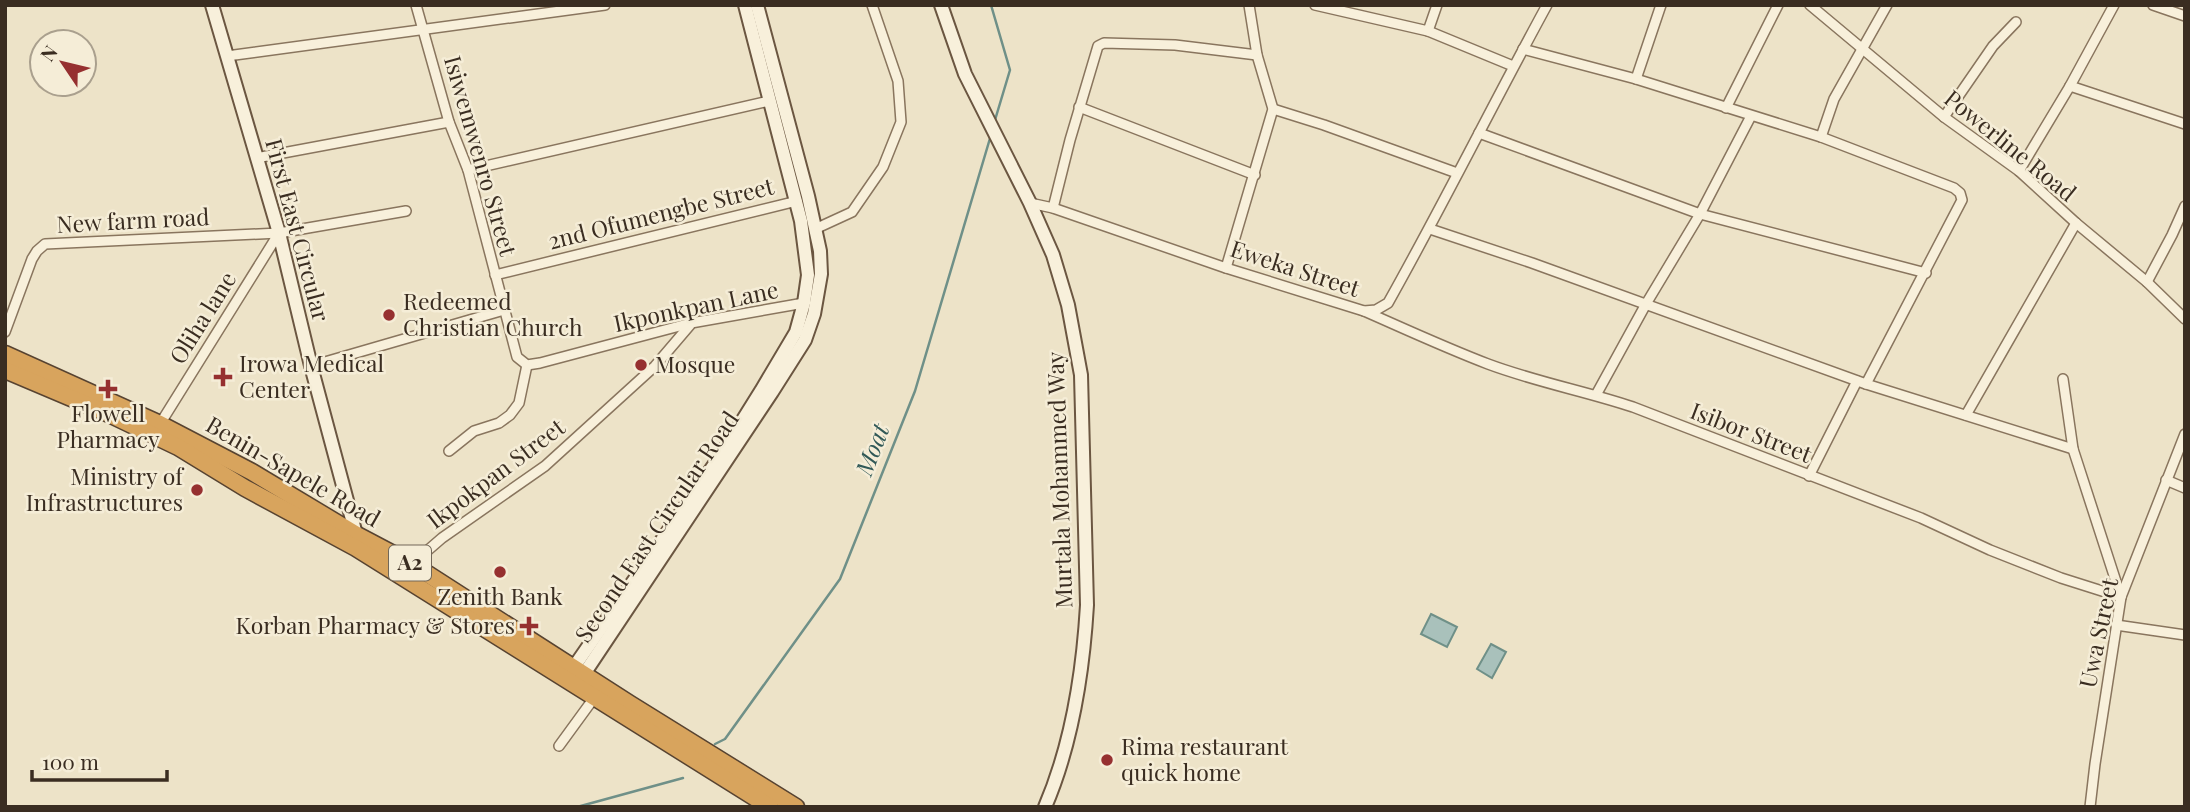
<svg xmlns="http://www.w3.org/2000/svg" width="2190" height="812" font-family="'Playfair Display',serif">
  <rect width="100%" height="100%" fill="#ede3c8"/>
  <g fill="#a9c1bb" stroke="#6f9088" stroke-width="2">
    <polygon points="1431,614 1457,627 1447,647 1421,634"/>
    <polygon points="1491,644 1506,652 1492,678 1477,669"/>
  </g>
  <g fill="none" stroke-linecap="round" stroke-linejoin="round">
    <g stroke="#6f9088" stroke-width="2.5">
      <polyline points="991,5 1010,70 995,120"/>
      <polyline points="715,744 725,739 840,579 915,391 991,135"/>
      <polyline points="577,807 683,778"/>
    </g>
    <defs>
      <g id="street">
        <polyline points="416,5 449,122 468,170 517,357 527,365 540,363 691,323 804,303"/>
        <polyline points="1315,5 1428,31 1513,66"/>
        <polyline points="1810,5 1944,117 2019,171 2076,223 2147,282 2185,319"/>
        <polyline points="2153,5 2185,16"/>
        <polyline points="1428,31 1437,5"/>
        <polyline points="1523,49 1636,79 1821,137 1954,188 1960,193 1962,200 1866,384"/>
        <polyline points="227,56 605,5"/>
        <polyline points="1636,79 1661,5"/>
        <polyline points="2070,86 2185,124"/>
        <polyline points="1079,107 1255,175"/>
        <polyline points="1726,108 1778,5"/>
        <polyline points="1273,109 1324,125 1457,173"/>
        <polyline points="1944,117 1993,46 2016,22"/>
        <polyline points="1479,133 1700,214 1926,273"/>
        <polyline points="1821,137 1834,99 1887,5"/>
        <polyline points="256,158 449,122"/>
        <polyline points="468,170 769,101"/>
        <polyline points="2019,171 2070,86 2114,5"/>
        <path d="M1030,203L1053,208L1226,268L1364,311L1376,310L1388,303C1443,205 1493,104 1547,5"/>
        <polyline points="1053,208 1070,140 1098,46 1104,43 1175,45 1257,55"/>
        <polyline points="815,229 852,212 883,167 901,122 898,81 872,5"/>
        <polyline points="1430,229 1532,263 1866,384 2073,449"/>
        <polyline points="1226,268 1273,109 1257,55 1249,5"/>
        <polyline points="495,275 797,201"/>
        <polyline points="2147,282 2172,235 2185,206"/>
        <path d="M1364,311C1405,329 1446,348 1488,364C1536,382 1585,391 1633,407L1921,518L1990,550L2061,578L2121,597"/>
        <polyline points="5,332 32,259 37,251 45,244 279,233 406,211"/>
        <polyline points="311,366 504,310"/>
        <polyline points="2063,379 2073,449 2121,597"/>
        <polyline points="1596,395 1646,304 1700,214 1751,116"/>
        <polyline points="1966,415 2076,223"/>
        <polyline points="160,424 279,233"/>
        <polyline points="449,451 474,431 499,423 510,415 519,403 527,365"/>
        <polyline points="1809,476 1857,381"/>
        <polyline points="2166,480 2185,488"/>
        <polyline points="412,564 442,538 545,466 655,366 690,325"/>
        <polyline points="2116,625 2185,635"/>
        <polyline points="559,746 594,698"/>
        <polyline points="2090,807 2095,764 2121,597 2185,434"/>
      </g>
      <g id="secondary">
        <polyline points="212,5 279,233 311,366 357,538"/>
        <path d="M941,5L965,74L1030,203L1053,255L1068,305L1081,375L1087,605C1083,673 1072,744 1045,807"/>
        <polyline points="574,667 721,455 761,391 796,332 804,303 808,275 801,221 745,5"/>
        <polyline points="584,674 772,392 805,340 814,314 821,274 820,251 808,196 757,5"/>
      </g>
      <g id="highway">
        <polyline points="5,354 160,424 252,472 357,535 412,564 630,704 796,807"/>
        <polyline points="5,370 109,414 178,447 245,488 356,548 770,807"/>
      </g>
    </defs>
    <use href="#street" stroke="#89755e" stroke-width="12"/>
    <use href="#secondary" stroke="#6b5641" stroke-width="16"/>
    <use href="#highway" stroke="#574331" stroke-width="19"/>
    <use href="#street" stroke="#f8f0db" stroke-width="9"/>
    <use href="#secondary" stroke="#f8f0db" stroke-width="12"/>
    <use href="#highway" stroke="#d8a45d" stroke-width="16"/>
  </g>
  <g fill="#963030" stroke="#f5edd7" stroke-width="2.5">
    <circle cx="389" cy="315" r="7"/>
    <circle cx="641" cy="365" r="7"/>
    <path d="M219.5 366.5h7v7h7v7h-7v7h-7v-7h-7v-7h7z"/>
    <path d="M104.5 378.5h7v7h7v7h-7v7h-7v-7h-7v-7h7z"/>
    <circle cx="197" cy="490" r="7"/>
    <circle cx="500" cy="572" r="7"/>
    <path d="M525.5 615.5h7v7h7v7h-7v7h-7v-7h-7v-7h7z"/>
    <circle cx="1107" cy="760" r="7"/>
  </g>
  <g text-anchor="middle" stroke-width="5" stroke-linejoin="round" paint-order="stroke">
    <rect fill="#f5edd7" stroke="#726758" stroke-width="2" x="389" y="545.5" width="42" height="35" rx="5"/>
    <g font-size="21" font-weight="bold" fill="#3a2d21">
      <text x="410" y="570">A2</text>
    </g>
    <g font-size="23" fill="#3a2d21" stroke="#f5edd7">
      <text transform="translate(2010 146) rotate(39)" y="8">Powerline Road</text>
      <text transform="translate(480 156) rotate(74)" y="8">Isiwemwenro Street</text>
      <text transform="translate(661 214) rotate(-14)" y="8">2nd Ofumengbe Street</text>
      <text transform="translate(133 221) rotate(-3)" y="8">New farm road</text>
      <text transform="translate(297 230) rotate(75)" y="8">First East Circular</text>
      <text transform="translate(1295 269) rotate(18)" y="8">Eweka Street</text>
      <text transform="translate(696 307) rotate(-12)" y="8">Ikponkpan Lane</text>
      <text transform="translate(203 318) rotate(-58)" y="8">Oliha lane</text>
      <text transform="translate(1751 433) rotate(21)" y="8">Isibor Street</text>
      <text transform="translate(293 472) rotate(30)" y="8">Benin-Sapele Road</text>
      <text transform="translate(496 474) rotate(-37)" y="8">Ikpokpan Street</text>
      <text transform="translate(1060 480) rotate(-92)" y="8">Murtala Mohammed Way</text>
      <text transform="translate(657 527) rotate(-56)" y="8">Second East Circular Road</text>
      <text transform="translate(2099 633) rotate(-78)" y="8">Uwa Street</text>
    </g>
    <g font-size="23" fill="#3a2d21" stroke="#f5edd7" text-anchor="start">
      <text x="403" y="310">Redeemed<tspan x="403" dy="26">Christian Church</tspan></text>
      <text x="239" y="372">Irowa Medical<tspan x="239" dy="26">Center</tspan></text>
      <text x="655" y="373">Mosque</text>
      <text x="108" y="422" text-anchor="middle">Flowell<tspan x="108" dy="26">Pharmacy</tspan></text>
      <text x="183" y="485" text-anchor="end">Ministry of<tspan x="183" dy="26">Infrastructures</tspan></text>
      <text x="500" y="605" text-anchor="middle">Zenith Bank</text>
      <text x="515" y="634" text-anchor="end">Korban Pharmacy &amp; Stores</text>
      <text x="1121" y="755">Rima restaurant<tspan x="1121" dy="26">quick home</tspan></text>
    </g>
    <g font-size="24" font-style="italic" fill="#315957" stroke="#f5edd7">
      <text transform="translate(873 450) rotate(-69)" y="8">Moat</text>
    </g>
  </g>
  <rect width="2190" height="812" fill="none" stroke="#3a2d21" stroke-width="14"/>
  <g transform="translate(63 63) rotate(305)"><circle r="33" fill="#f5edd7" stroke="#aaa08e" stroke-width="2"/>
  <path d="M0-5L12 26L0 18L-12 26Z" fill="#963030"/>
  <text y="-10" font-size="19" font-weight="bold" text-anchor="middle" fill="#3a2d21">N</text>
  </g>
  <path d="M32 770v10h135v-10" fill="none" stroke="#3a2d21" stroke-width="3.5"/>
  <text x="42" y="770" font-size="21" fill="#3a2d21" stroke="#f5edd7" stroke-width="5" paint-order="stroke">100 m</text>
</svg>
